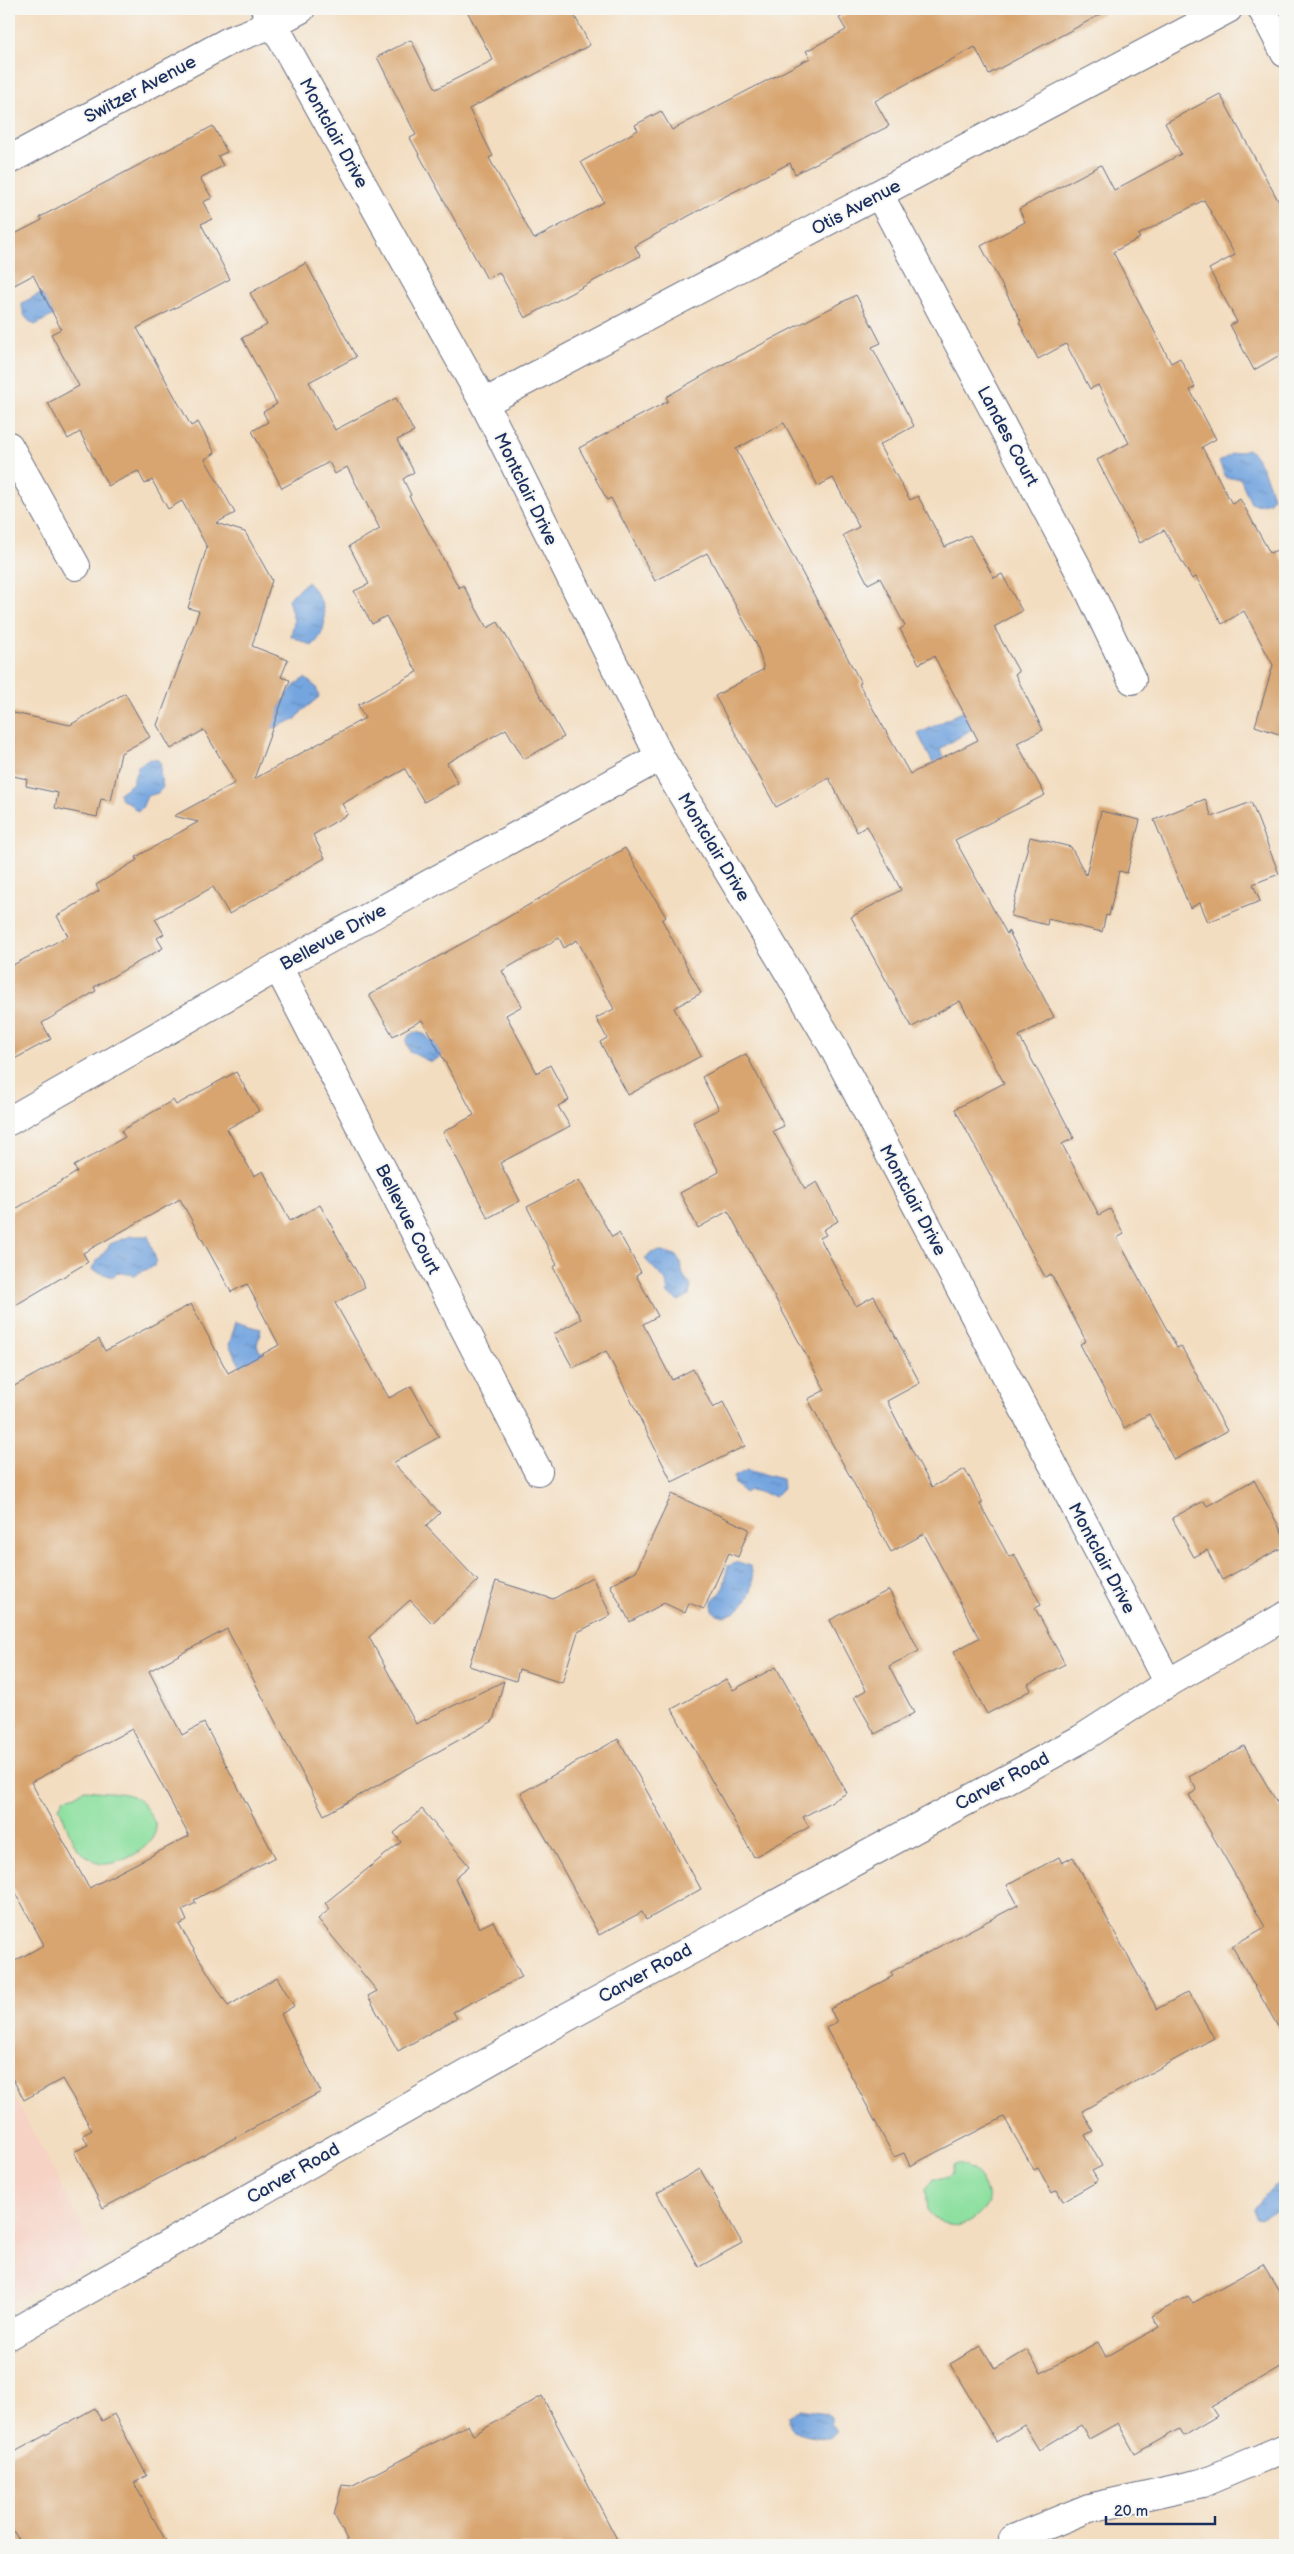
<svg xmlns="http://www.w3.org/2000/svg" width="1294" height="2554" font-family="'Balsamiq Sans',sans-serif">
  <defs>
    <pattern id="water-ripples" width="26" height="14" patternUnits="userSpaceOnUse" patternTransform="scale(1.25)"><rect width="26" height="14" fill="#74a5df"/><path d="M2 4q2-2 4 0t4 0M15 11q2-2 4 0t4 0" fill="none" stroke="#5e87b8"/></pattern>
  </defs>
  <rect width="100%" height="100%" fill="#f6f6f2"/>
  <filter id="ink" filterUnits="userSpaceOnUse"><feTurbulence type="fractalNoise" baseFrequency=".02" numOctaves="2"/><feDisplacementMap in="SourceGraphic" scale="10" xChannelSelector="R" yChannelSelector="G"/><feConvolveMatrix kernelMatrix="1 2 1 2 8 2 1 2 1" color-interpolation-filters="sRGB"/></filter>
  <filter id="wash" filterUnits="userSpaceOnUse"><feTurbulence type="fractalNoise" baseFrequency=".0096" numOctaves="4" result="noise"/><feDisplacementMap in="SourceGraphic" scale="20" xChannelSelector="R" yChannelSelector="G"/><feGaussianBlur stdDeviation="1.12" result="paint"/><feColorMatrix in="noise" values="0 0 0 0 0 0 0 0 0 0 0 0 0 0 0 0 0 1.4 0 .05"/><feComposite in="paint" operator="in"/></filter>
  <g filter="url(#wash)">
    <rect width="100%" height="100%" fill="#f3ddc0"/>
    <polygon fill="#f6d2c4" points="9,2087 97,2254 9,2303"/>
    <g fill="#8ee0a0" stroke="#54887f">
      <path d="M84,1789C89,1791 91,1790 95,1791C132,1794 138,1791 156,1825C157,1847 120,1866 101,1864C96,1863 89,1857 84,1855C71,1846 66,1821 59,1807L64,1798L77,1795Z"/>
      <path d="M958,2164C977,2169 986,2183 988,2201C977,2228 947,2235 928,2211L926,2189L934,2178C945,2178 955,2179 954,2165Z"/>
    </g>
    <g fill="url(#water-ripples)" stroke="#486a9e">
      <path d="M75,282L80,301L35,325C26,320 22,314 22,303L41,293L44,298Z"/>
      <path d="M1248,449C1260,458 1269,483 1273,497L1270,502L1257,505L1251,503L1240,478H1226L1219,462L1231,454Z"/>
      <path d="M307,582C325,598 333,628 312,646L291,636L294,621L288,599Z"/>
      <path d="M305,678L316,687L319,697L302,711L296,719L271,729C279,710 286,688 305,678Z"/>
      <polygon points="968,709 977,726 940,749 951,771 940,777 918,734"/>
      <polygon points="150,759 158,760 161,764 160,772 163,787 158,793 147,796 142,808 137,811 128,802 121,800 119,793 132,784 138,766"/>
      <polygon points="415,1032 424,1034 433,1042 443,1039 445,1054 431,1062 410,1052 406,1041 409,1035"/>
      <path d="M131,1236H148L156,1260L154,1266L134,1275L117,1272L113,1277L92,1270C95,1260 105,1254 110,1244Z"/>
      <polygon points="660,1251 676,1255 680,1261 683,1275 691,1286 689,1295 679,1301 668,1294 666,1281 645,1259 650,1253"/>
      <polygon points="236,1322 261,1329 257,1345 260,1352 264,1352 268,1357 247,1378 229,1345"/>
      <polygon points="747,1470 782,1479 783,1488 775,1496 750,1490 745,1493 735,1484 734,1477"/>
      <path d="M738,1562L750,1566C766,1601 713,1636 712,1603C712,1597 721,1595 723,1589C726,1581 725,1574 728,1566Z"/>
      <path d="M1285,2180V2206L1260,2220L1256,2218L1254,2208C1264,2195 1271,2187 1285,2180Z"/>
      <path d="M801,2409L826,2413L831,2417V2423L837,2432L831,2438C817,2438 782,2436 789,2415Z"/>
    </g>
    <g id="blocks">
      <g fill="#d8a570" fill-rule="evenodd">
        <polygon points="466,9 571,9 590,45 469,109 493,156 489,158 534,239 604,202 581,162 638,130 635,125 661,111 672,130 810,58 806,51 846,30 839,18 856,9 1111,9 989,74 975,47 875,101 889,126 795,174 790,163 712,203 635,246 640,256 525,318 499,272 487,279 410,138 416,135 377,57 411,40 436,89 493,60"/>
        <polygon points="1220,94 1285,213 1285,352 1254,370 1230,325 1237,322 1209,269 1235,255 1204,200 1138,235 1140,238 1113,252 1171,363 1180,358 1195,387 1190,390 1216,439 1202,447 1232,504 1240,499 1270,553 1277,550 1285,565 1285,736 1255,726 1273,665 1244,611 1222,624 1196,577 1192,579 1164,530 1140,543 1097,460 1129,443 1098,385 1090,389 1066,344 1038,359 1019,322 1021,321 981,246 1025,222 1019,209 1101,165 1114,190 1181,154 1165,123"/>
        <polygon points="213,126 227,152 218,156 223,166 200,178 212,198 203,202 212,219 201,224 230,279 137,328 191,426 198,422 215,453 205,459 235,513 216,523 245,532 272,580 252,646 288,660 281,677 290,680 254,779 365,718 358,705 417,672 386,616 372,624 354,591 369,584 349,546 380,529 347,467 335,474 329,462 282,488 252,431 268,422 263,412 277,404 242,338 267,325 250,293 306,263 356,357 309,382 335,430 396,398 414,432 397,440 414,472 403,479 411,495 409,496 459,588 463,585 487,628 498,622 564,737 524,759 506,729 447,763 458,783 424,802 405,769 342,804 348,814 313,835 325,858 229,914 213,887 155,919 164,934 157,938 163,948 94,987 96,991 42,1023 51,1039 9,1062 9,967 68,936 57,916 99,891 96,885 137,860 136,857 198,822 174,816 235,783 204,730 171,749 157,725 199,611 188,608 207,547 182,501 168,509 152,480 145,484 138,471 108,486 80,432 68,439 48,403 79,386 51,334 61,329 33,275 9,288 9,237 42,220 40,217"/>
        <path d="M856,295L881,343L872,347L914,426L879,445L910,500L918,496L945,547L970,535L994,578L1002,574L1022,611L994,627L1019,672L1015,674L1043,730L1017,743L1045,795L955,840L1007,934L1008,930L1054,1017L1019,1036L1074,1138L1062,1144L1099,1215L1110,1209L1124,1234L1117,1238L1177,1348L1181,1346L1227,1431L1174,1460L1149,1414L1124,1428L1080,1344L1086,1341L1051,1274L1045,1277L955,1109L1004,1083L960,1001L912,1027L851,917L901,890L867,826L857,832L829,778L776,807L715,696L764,669L757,645L707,553L655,581L611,498L607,500L579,448L668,401L666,397L716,368ZM784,423L818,486L833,478L859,527L843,535L868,584L880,578L905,626L900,629L919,664L934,656L978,740L910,774L859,684L861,683L736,449Z"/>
        <polygon points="125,693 150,737 121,753 111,801 101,799 97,817 55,808 58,793 26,786 27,779 9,775 9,712 70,725"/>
        <polygon points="1205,799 1212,817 1251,802 1279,874 1253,884 1260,901 1208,922 1200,903 1190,908 1154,820"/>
        <polygon points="1101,811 1140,820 1127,873 1119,871 1109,916 1106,915 1102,932 1048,919 1047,925 1011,916 1030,837 1071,847 1086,875"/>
        <polygon points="625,848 666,917 662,920 701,993 674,1008 701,1056 628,1095 600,1042 607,1038 596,1018 614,1009 577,940 564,948 559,938 502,971 522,1006 506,1015 537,1073 550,1065 569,1100 558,1106 570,1126 500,1163 520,1201 488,1218 443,1132 474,1115 422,1020 393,1036 369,995 481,933"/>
        <polygon points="746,1054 784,1126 773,1131 805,1189 817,1182 838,1221 823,1230 826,1235 820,1238 856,1306 874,1296 920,1383 887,1401 915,1456 932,1487 965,1469 983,1503 980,1504 1009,1557 1014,1554 1041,1605 1035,1608 1065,1664 1028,1684 1031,1690 987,1714 953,1652 979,1638 924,1534 891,1552 808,1399 825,1390 728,1211 698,1228 680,1193 719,1172 693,1122 719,1109 702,1077"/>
        <path d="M236,1072L259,1111L227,1129L254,1176L263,1171L290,1221L320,1205L365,1287L335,1303L389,1398L411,1386L439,1437L393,1463L440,1513L426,1526L478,1581L432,1623L410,1600L369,1637L416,1724L504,1681L493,1721L324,1815L227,1629L149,1671L182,1735L204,1723L275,1857L194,1900L196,1903L182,1910L187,1921L179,1925L228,2006L277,1977L294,2006L281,2014L321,2092L103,2208L74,2152L88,2145L83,2135L92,2130L62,2079L24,2100L9,2072V1964L44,1945L9,1880V1389L99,1339L105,1351L191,1304L228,1373L279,1345L247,1284L231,1292L180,1199L83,1253L88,1262L9,1309V1213L77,1172L74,1166L125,1137L121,1131L173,1100L176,1105ZM132,1729L189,1836L89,1888L31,1782Z"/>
        <polygon points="579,1180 612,1237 619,1233 641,1272 636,1275 658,1316 643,1324 672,1380 693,1369 713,1408 723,1402 745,1446 672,1482 606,1351 573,1368 554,1334 581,1319 553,1267 557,1265 527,1207"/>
        <polygon points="1254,1480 1285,1538 1285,1546 1222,1580 1207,1550 1194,1557 1172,1518 1204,1501 1207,1506"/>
        <polygon points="672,1494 749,1529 738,1557 729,1553 704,1609 689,1603 685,1613 664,1603 630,1622 610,1585 636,1571"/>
        <polygon points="592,1577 611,1615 578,1632 562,1683 519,1669 516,1681 469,1666 496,1581 553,1599"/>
        <polygon points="889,1590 919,1651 889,1666 914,1713 875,1734 854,1697 866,1690 830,1620"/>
        <polygon points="776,1667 847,1793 803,1817 809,1827 754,1857 672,1709 726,1679 733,1690"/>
        <polygon points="618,1739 701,1889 646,1920 642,1912 599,1935 521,1793"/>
        <polygon points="1244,1746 1285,1816 1285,2039 1232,1946 1265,1927 1189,1795 1197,1790 1189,1777"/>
        <polygon points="422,1809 469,1866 455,1878 479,1928 493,1921 522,1977 453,2012 457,2018 398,2051 368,1996 377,1991 318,1919 330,1909 325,1903 401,1842 394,1833"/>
        <polygon points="1059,1857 1062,1863 1073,1857 1157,2009 1188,1992 1214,2038 1082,2111 1093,2131 1085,2135 1102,2166 1092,2171 1098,2181 1063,2201 1057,2190 1052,2193 1038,2168 1034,2170 1004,2117 910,2166 904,2153 894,2157 826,2028 837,2022 830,2009 893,1976 891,1972 1018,1905 1007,1885"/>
        <polygon points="700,2169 742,2243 699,2267 657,2193"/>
        <polygon points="1263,2264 1285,2301 1285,2364 1211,2407 1217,2416 1183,2436 1179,2429 1135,2454 1118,2423 1089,2439 1081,2425 1039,2450 1024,2425 996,2442 950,2364 981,2346 995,2369 1027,2350 1041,2373 1098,2342 1106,2357 1159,2327 1152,2316 1188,2296 1193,2303"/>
        <polygon points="542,2396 620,2545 350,2545 334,2515 342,2485 351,2486 468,2425 473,2435"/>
        <polygon points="95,2408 102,2421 114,2414 147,2476 134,2483 168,2545 21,2545 9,2522 9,2455"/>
      </g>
    </g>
  </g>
  <g filter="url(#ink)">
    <use href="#blocks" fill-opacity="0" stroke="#676c80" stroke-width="1"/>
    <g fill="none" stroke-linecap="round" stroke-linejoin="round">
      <defs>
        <g id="street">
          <polyline points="265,9 484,403 660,757 832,1045 1168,1683"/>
          <polyline points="1262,9 1285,53"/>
          <polyline points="9,160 231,40 273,24 301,9"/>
          <polyline points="879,194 1085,582 1132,680"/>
          <polyline points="484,403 1228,9"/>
          <polyline points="9,446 76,566"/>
          <polyline points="278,967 538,1471"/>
          <polyline points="9,1121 278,967 660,757"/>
          <polyline points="1013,2545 1013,2539 1089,2508 1202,2483 1285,2448"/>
        </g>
        <polyline id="secondary" points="9,2335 569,2016 1081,1739 1168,1683 1285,1616"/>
      </defs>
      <use href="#street" stroke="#676c80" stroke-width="30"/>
      <use href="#secondary" stroke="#676c80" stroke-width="30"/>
      <use href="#street" stroke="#fff" stroke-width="28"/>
      <use href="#secondary" stroke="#fff" stroke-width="28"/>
    </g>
  </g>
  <g text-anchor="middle" stroke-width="4" stroke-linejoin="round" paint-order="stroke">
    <g font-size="18" fill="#1b2f5e" stroke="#f6f6f2">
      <text transform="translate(140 89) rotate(-28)" y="6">Switzer Avenue</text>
      <text transform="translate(334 133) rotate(61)" y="6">Montclair Drive</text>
      <text transform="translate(856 207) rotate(-28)" y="6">Otis Avenue</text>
      <text transform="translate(1008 436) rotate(62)" y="6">Landes Court</text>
      <text transform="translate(526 489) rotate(64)" y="6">Montclair Drive</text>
      <text transform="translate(714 847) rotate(59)" y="6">Montclair Drive</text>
      <text transform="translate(333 937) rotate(-29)" y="6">Bellevue Drive</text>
      <text transform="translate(913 1200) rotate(62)" y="6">Montclair Drive</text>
      <text transform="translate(408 1219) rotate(63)" y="6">Bellevue Court</text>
      <text transform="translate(1102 1558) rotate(62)" y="6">Montclair Drive</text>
      <text transform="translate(1002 1781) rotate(-28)" y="6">Carver Road</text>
      <text transform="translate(645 1973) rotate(-29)" y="6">Carver Road</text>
      <text transform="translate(293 2173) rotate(-30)" y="6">Carver Road</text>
    </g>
  </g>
  <rect width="1294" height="2554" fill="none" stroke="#f6f6f2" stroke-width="30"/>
  <path d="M1106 2516v8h109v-8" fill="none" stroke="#1b2f5e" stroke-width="2.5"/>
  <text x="1114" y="2516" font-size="15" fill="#1b2f5e" stroke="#f6f6f2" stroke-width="4" paint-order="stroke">20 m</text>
</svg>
